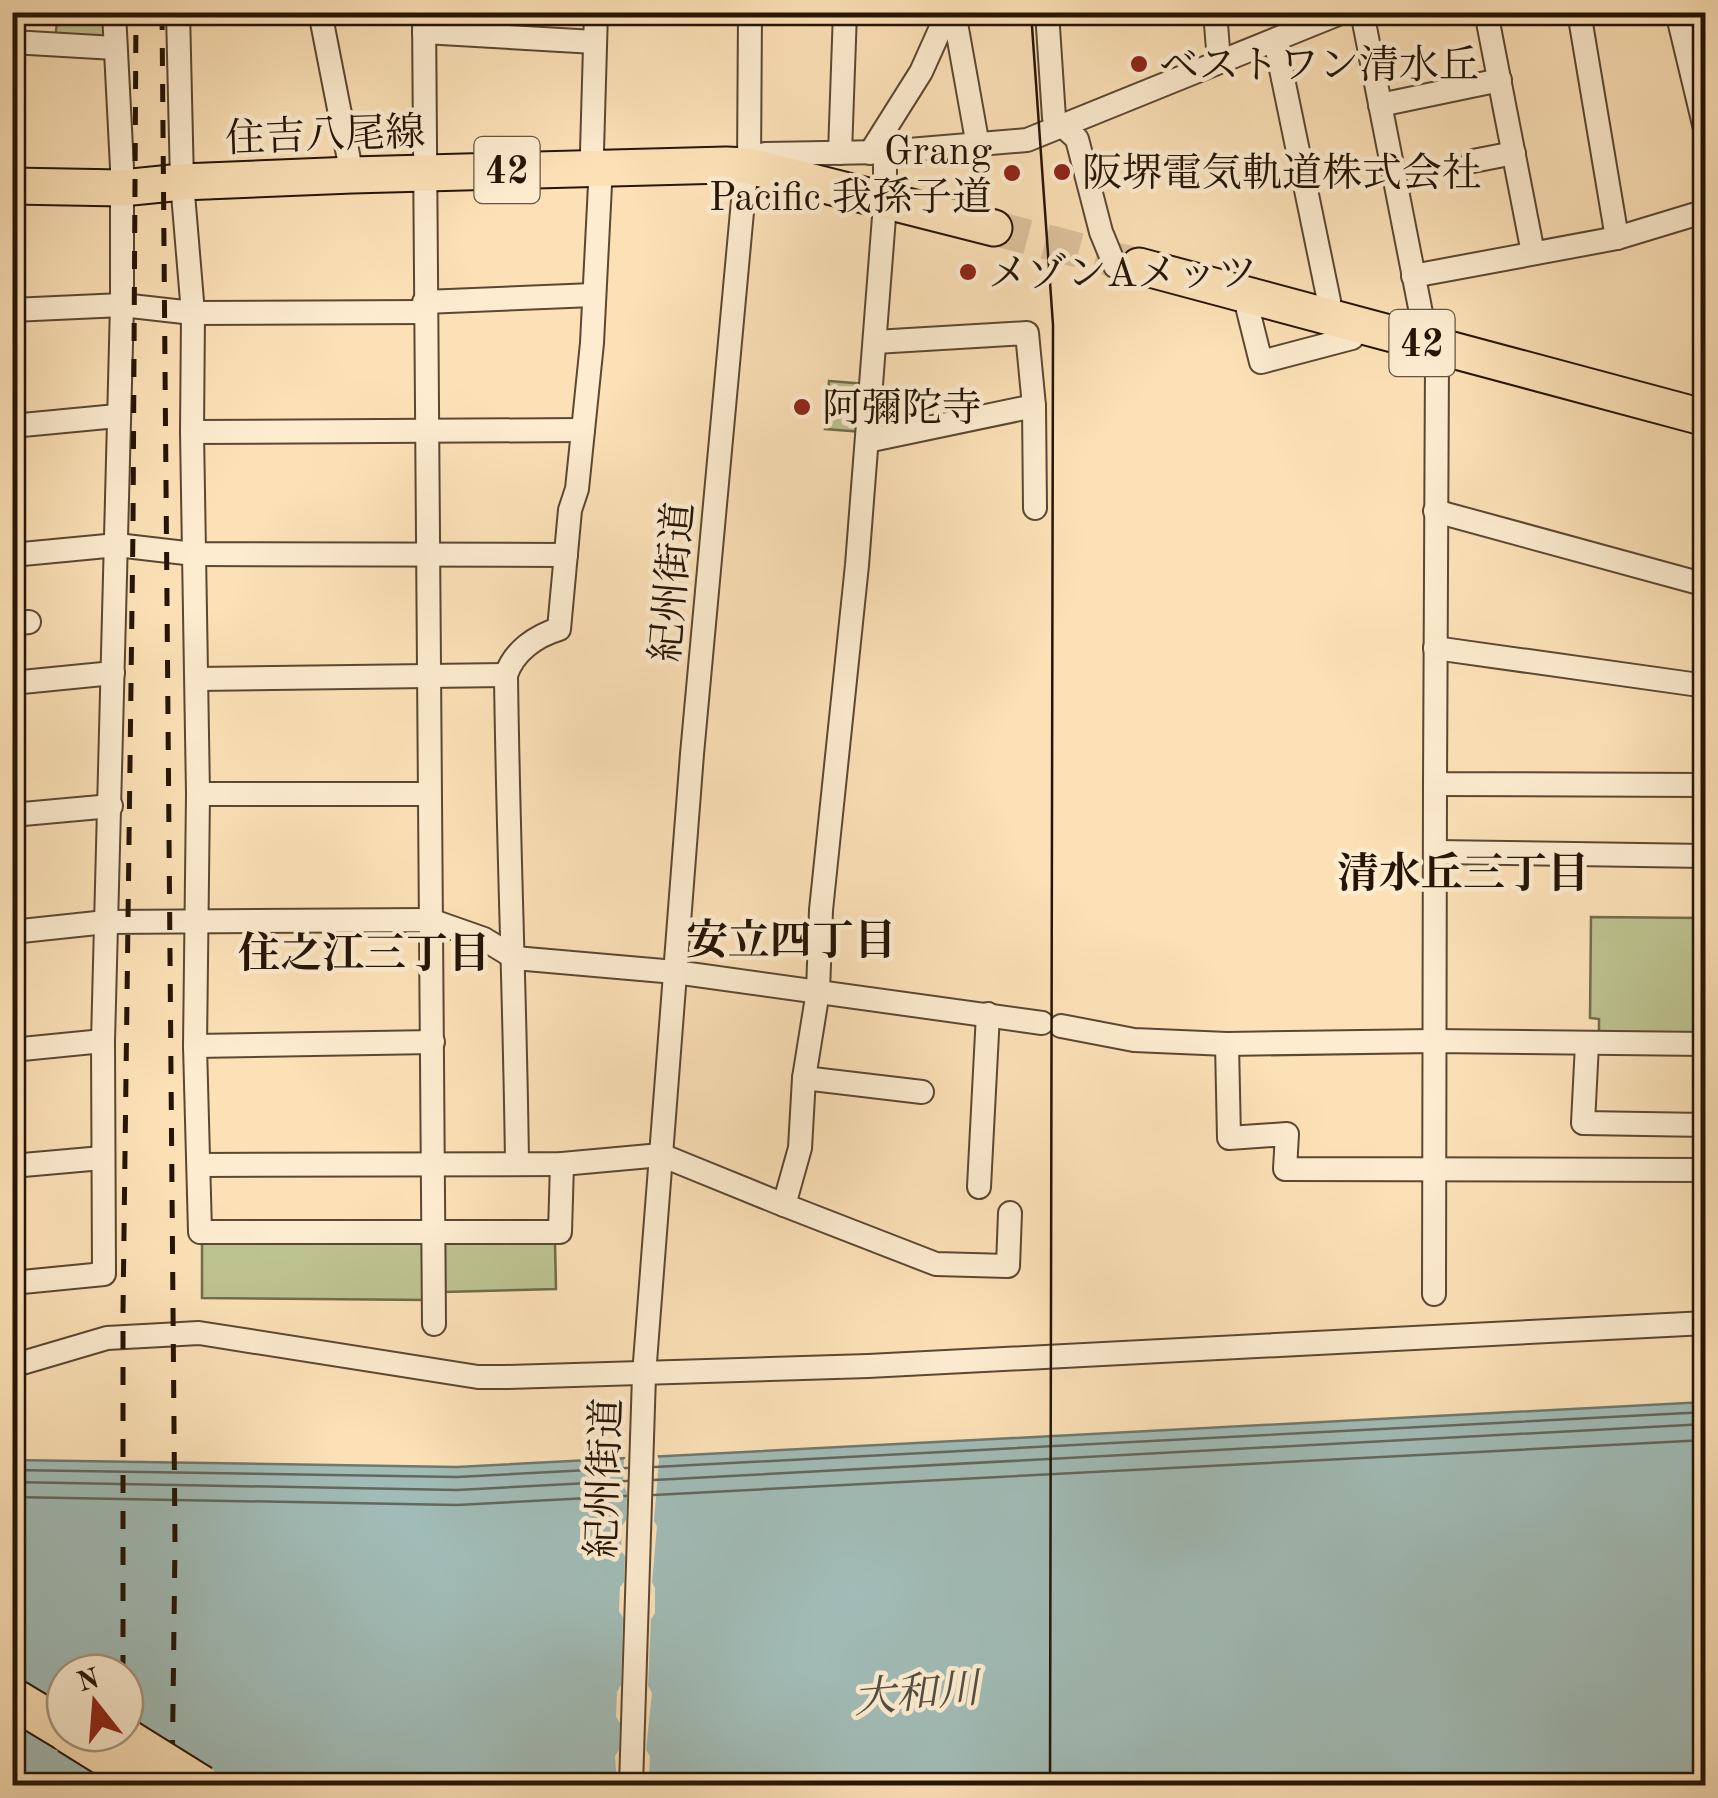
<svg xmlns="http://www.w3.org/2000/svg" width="1718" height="1798" font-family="'Old Standard TT','Noto Serif JP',serif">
  <rect width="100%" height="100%" fill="#fce1b7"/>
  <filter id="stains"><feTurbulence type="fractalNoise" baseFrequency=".002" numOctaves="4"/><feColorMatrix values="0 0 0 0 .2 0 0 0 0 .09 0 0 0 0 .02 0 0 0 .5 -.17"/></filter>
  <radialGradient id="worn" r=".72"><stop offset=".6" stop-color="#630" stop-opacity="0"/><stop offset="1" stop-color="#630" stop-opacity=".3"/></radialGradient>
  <g fill="#bdc390" stroke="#716c4a" stroke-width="2.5">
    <polygon points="58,13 109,13 109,44 55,40"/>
    <polygon points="829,381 866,384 862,432 825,429"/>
    <polygon points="1591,917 1705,918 1705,1034 1599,1033 1599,1019 1590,1018"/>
    <polygon points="202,1239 426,1241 427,1300 202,1298"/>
    <polygon points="555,1242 556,1289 445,1292 445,1243"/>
  </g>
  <path fill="#a1bcb7" stroke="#6f7970" stroke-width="2.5" fill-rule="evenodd" d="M1705,1402V1785L13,1786V1460L457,1467ZM65,1673H125V1733H65Z"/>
  <polygon fill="#fce1b7" points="656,1452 659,1460 654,1521 657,1526 652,1582 655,1588 655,1613 651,1619 648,1686 652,1693 646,1750 650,1756 649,1782 646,1785 617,1785 615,1756 619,1750 620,1723 616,1717 617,1692 621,1685 623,1618 619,1611 620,1587 624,1582 625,1556 621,1551 622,1526 626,1520 627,1492 623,1485 624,1460 628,1453"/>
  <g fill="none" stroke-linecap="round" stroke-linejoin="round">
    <g stroke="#63685e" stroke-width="2.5">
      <polyline points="655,1467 1706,1412"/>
      <polyline points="12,1470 457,1477 627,1468"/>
      <polyline points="654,1480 1706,1424"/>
      <polyline points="12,1482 457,1490 627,1481"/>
      <polyline points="654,1495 1706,1440"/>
      <polyline points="12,1497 457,1505 626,1496"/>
    </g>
    <polyline stroke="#dcc29c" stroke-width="35" stroke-dasharray="35 18" stroke-linecap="butt" points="994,228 1139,266"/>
    <defs>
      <g id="street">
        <polyline points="178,12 182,182 193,313 192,432 198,794 195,1046 200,1232 560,1232 562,1164"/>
        <polyline points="320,12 352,175"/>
        <polyline points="424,12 434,1324"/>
        <polyline points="954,12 978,146"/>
        <polyline points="1047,12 1054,118 1077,139 1101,232 1115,266 1123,266"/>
        <polyline points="1215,12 1219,61"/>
        <polyline points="1362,12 1422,318 1437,359 1435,784 1706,785"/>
        <polyline points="1486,12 1533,253"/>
        <polyline points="1579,12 1617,238"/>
        <polyline points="1677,12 1706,133"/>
        <polyline points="424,32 595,42"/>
        <polyline points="1275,40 1329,301"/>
        <polyline points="12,42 115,48"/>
        <polyline points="1380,105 1500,80"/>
        <polyline points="840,153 845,12"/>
        <polyline points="870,153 921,72 948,12"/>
        <polyline points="765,154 885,152 1027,140 1343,12"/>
        <polyline points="1473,161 1514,153"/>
        <polyline points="885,185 885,152"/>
        <polyline points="884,217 857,565 821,910 818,991 804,1078 800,1148 784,1205 936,1264 1008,1266 1010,1213"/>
        <polyline points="1413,276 1617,238 1706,211"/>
        <polyline points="424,302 593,295"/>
        <polyline points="12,310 122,305 193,313 425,312"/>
        <polyline points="1248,310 1261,362 1352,338"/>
        <polyline points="875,342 1027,333 1034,406 1035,508"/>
        <polyline points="12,426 117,416"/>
        <polyline points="192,432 583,430"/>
        <polyline points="867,441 1034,406"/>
        <polyline points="1435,511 1706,585"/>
        <polyline points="12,555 117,545 194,554 566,555"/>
        <polyline points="12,624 29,622"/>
        <polyline points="1435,648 1706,686"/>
        <polyline points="197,679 506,675"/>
        <polyline points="12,683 113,673"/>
        <polyline points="198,794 429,794"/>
        <polyline points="12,815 111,806"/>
        <polyline points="1435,852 1706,856"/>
        <polyline points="12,932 106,922 430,920 484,939 515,958 675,972 1042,1023"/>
        <polyline points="1061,1026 1134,1040 1227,1044 1433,1041 1706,1044"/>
        <polyline points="1227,1044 1229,1138 1287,1134 1285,1169 1706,1170"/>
        <polyline points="1587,1044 1583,1123 1706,1125"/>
        <polyline points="195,1046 433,1042"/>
        <polyline points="12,1050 103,1041"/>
        <polyline points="804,1078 922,1092"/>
        <path d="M517,1163C515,1000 508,838 506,675C514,651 536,636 559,629L570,510L577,489L592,343L600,185L592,151L596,12"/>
        <polyline points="199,1165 562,1164 661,1155 784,1205"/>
        <polyline points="12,1166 102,1158"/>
        <polyline points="979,1187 988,1014"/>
        <polyline points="12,1283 104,1274 103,1041 122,305 122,168 114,12"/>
        <polyline points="1434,1294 1435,784"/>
        <polyline points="12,1366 107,1338 199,1333 478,1377 506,1377 868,1366 1706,1323"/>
        <polyline points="631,1786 644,1375 692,754 744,190 749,166 750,12"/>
      </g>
      <g id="primary">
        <polyline points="12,186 122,188 182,182 352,175 726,165 749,166 994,228"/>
        <polyline points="1139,266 1706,418"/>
      </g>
      <polyline id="highway" points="12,1698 65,1730"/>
    </defs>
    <use href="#street" stroke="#5b4732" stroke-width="26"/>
    <use href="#primary" stroke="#251405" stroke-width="39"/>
    <use href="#highway" stroke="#251405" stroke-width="44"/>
    <use href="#street" stroke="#fdecd0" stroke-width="22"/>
    <use href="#primary" stroke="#fce1b7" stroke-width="35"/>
    <use href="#highway" stroke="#fce1b7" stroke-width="40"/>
    <polyline stroke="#251405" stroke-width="2.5" points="1031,12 1053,325 1050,1786"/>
    <g stroke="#251405" stroke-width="5" stroke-dasharray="18 18" stroke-linecap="butt">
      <polyline points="162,12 175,1543 172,1786"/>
      <polyline points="123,1673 123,1311 133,528 136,12"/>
      <polyline points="124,1733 124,1786"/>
    </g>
    <defs>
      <g id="highway-bridge">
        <polyline points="69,1733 138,1776"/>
        <polyline points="116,1733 201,1786"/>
      </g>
    </defs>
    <use href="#highway-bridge" stroke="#251405" stroke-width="44" stroke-linecap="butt"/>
    <use href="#highway-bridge" stroke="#fce1b7" stroke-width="40"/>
  </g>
  <g fill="#8f2418" stroke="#fdecd0" stroke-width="4">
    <circle cx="1139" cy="64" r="10"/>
    <circle cx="1062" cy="172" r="10"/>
    <circle cx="1012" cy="173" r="10"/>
    <circle cx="968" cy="272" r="10"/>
    <circle cx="802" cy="407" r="10"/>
  </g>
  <g text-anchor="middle" stroke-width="9" stroke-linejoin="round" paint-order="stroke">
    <g fill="#fdecd0" stroke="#665542" stroke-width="2.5">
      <rect x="474.5" y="137" width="65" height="66" rx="8"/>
      <rect x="1389.5" y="310" width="65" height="66" rx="8"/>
    </g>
    <g font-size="38" font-weight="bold" fill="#251405">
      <text x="507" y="183">42</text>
      <text x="1422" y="356">42</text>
    </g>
    <g font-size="40" fill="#251405" stroke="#fdecd0" text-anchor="start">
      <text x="1159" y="78">ベストワン清水丘</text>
      <text x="992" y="164" text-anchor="end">Grang<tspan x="992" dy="46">Pacific 我孫子道</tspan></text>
      <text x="1082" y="186">阪堺電気軌道株式会社</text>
      <text x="988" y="286">メゾンAメッツ</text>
      <text x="822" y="421">阿彌陀寺</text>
    </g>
    <g font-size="40" fill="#251405" stroke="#fdecd0">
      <text transform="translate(325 134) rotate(-2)" y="14">住吉八尾線</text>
      <text transform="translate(671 582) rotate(-85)" y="14">紀州街道</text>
      <text transform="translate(603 1478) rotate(-88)" y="14">紀州街道</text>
    </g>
    <g font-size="42" font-weight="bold" fill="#251405" stroke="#fdecd0">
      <text x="1463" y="887">清水丘三丁目</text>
      <text x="791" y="954">安立四丁目</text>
      <text x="364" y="967">住之江三丁目</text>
    </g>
    <g font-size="42" font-style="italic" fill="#504f43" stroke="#fdecd0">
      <text transform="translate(916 1692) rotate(-5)" y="15">大和川</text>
    </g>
  </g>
  <rect width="1718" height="1798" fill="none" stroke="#fce1b7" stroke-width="50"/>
  <rect x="15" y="15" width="1688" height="1768" fill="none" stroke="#251405" stroke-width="5"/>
  <rect x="25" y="25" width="1668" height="1748" fill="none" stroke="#251405" stroke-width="2.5"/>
  <g transform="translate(95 1703) rotate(343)"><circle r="48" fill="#fdecd0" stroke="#a7967f" stroke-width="2.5"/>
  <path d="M0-8L18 38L0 25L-18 38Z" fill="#8f2418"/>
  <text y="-15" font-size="28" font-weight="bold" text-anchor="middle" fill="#251405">N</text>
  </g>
  <rect width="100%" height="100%" filter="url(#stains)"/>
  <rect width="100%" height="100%" fill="url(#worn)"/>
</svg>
